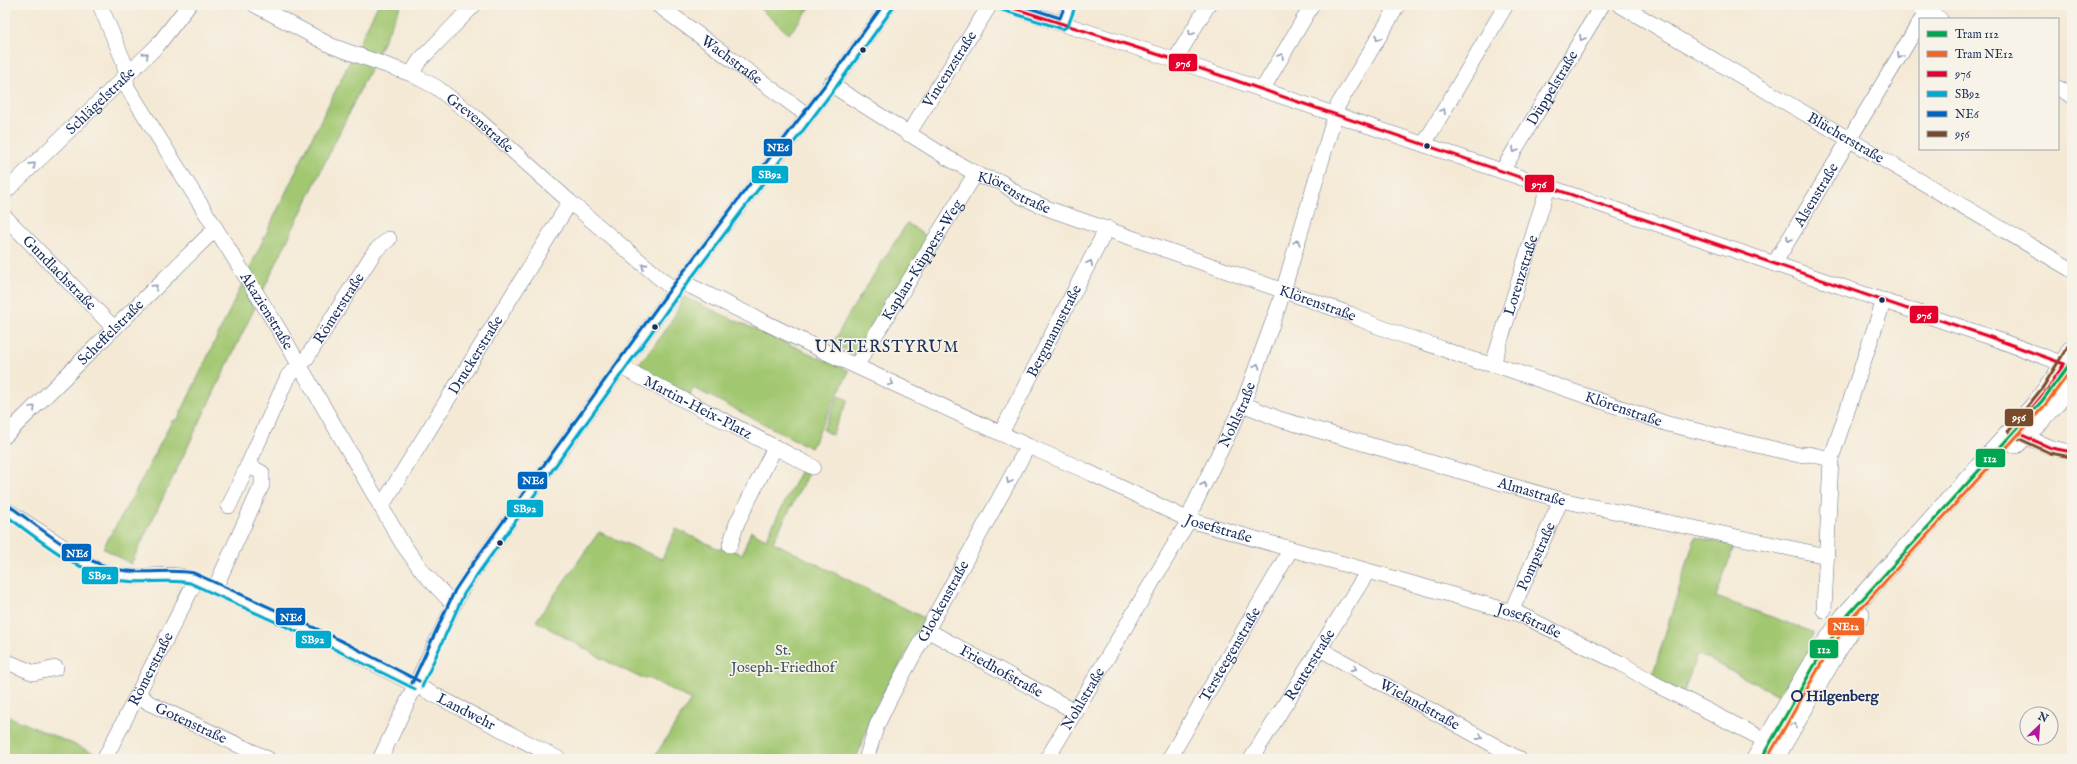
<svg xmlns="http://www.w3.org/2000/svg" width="2077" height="764" font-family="'IM FELL English',serif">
  <rect width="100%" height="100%" fill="#f7f3e8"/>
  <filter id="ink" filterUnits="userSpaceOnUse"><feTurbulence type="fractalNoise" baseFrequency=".025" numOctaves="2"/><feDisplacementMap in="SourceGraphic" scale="8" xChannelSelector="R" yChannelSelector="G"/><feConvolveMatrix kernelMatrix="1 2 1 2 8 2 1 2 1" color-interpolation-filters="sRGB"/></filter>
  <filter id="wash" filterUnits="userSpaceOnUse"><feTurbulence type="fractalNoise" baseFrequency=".012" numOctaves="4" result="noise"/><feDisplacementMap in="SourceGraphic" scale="16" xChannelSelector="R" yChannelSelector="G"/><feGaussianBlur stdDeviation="0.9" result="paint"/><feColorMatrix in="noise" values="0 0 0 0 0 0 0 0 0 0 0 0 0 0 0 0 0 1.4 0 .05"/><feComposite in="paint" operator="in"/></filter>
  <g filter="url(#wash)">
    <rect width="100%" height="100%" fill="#f4e9d5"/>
    <g fill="#a2c771" stroke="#5e7b68">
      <polygon points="378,5 401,5 131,564 103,548 137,489 172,421 178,419 307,148"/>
      <polygon points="756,5 812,5 789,34"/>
      <polygon points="907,223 930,239 857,355 833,344 847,317"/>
      <path d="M683,297L849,371L811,448L694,388L688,398L633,370C654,346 671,328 683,297Z"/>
      <polygon points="839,395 848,400 832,435 823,430"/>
      <polygon points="801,470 808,474 773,542 926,619 875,708 856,759 653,759 691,700 649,678 641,678 612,664 536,621 599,532 662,559 676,529 721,550 723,545 742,555 751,531 766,539"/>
      <polygon points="1695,537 1734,546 1716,597 1813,632 1810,649 1783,697 1697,654 1683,694 1652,677"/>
      <polygon points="5,715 108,759 5,759"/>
    </g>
  </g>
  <g filter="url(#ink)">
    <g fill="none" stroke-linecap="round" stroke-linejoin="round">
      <defs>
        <g id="minor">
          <path id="s1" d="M100,5L124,62L127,87L278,328L402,543L423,572L454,605"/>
          <path id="s2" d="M255,5L332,46L411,74L436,87L475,117L570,202L675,291"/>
          <path id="s3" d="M658,5L807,115"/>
          <polyline points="1004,5 1175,60 1990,337 2064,364"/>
          <path id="s4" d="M1620,5L2072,270"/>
          <polyline points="1917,5 1940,19"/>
          <polyline points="1063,24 1070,5"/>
          <polyline points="1175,60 1208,5"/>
          <polyline points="411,74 420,60 474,5"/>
          <path id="s5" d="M830,84L946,157L982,177L1001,182L1020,196L1049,209L1350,314C1379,329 1412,338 1443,349C1459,355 1476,363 1493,364L1668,424L1799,455L1809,454L1831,459"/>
          <polyline points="2058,88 2072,96"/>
          <polyline points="1262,90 1312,5"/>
          <path id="s6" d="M908,134L990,5"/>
          <polyline points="1424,144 1506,5"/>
          <path id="s7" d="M1502,171L1602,5"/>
          <path id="s8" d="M5,192L157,46L189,5"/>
          <path id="s9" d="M5,217L114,328"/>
          <path id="s10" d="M1774,264L1920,22"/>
          <path id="s11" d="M682,282L832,355L1028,446L1084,470L1189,520L1519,614L1622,664L1653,683L1767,741L1769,751"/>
          <path id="s12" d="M1493,364L1548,187"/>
          <path id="s13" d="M856,366L976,173"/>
          <path id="s14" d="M621,367L813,467"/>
          <path id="s15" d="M1243,404L1279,419L1561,500L1827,556"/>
          <polyline points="2015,432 2051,448 2072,452"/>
          <path id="s16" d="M1001,433L1107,228"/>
          <path id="s17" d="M5,436L215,229"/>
          <polyline points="229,506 248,465"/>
          <path id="s18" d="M381,507L570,202"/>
          <path id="s19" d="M5,509L94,567C105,572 115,576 127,576C150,578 174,571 196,580L324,638L559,759"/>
          <polyline points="730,545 737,523 775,447"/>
          <path id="s20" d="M215,588L262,485V473L248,465L288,376L306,359L375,251L389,239"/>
          <polyline points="1824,610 1831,459 1884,300"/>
          <path id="s21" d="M1511,612L1561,500"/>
          <path id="s22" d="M927,630L1076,712"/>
          <path id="s23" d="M1320,649L1519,759"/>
          <polyline points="5,661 34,673 56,668"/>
          <path id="s24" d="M139,694L149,703L268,759"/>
          <path id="s25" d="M105,758L196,580"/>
          <polyline points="380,759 460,592 473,572 675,291 838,76 889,5"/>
          <path id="s26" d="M866,759L877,725L890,698L1028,446"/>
          <path id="s27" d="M1047,759L1189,520L1193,507L1243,404L1279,305L1338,105L1398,5"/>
          <path id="s28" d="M1169,759L1291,549"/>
          <path id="s29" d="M1251,759L1368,571"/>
        </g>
        <g id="major">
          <polyline points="2016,444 2041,420 2072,384"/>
          <polyline points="1756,759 1810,667 1844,617 2036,404 2056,377 2072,349"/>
          <polyline points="1774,759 1836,652 1860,614"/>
        </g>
      </defs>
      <use href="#minor" stroke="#677088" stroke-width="16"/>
      <use href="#major" stroke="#677088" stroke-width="20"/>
      <use href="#minor" stroke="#fff" stroke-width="15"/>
      <use href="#major" stroke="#fff" stroke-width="19"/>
      <defs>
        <g id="bus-1">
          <polyline points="1004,5 1175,60 1990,337 2064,364 2072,370"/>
          <polyline points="2013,431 2047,390 2064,364"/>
          <polyline points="2013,431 2051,448 2072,452"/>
        </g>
        <g id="bus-2">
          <polyline points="1002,10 1063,29 1068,26 1075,7"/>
          <path d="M5,515C39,539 75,571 117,580C141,585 166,578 190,583L322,643L415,689"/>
          <polyline points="422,687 464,594 477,575 679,294 842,79 893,8"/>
        </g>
        <g id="bus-3">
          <polyline points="1020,5 1060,18 1065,5"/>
          <path d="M8,505C40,527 81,564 121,570C145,575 169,568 194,573L326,633L419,681"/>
          <polyline points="412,683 455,590 469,569 671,288 834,73 883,5"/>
        </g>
        <polyline id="bus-4" points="2068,346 2043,387 2008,431 2011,435 2050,453 2071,457"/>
      </defs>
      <use href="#bus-1" stroke="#f7f3e8" stroke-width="6"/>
      <use href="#bus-2" stroke="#f7f3e8" stroke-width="6"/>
      <use href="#bus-3" stroke="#f7f3e8" stroke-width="6"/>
      <use href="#bus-4" stroke="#f7f3e8" stroke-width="6"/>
      <use href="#bus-1" stroke="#e4002b" stroke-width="3"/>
      <use href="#bus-2" stroke="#00a9ce" stroke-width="3"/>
      <use href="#bus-3" stroke="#0065bd" stroke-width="3"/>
      <use href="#bus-4" stroke="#7a4b2a" stroke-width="3"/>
      <defs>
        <polyline id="tram-1" points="1761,759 1822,652 1848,615 2042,401 2072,361"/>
        <polyline id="tram-2" points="1767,759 1826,655 1852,618 2046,404 2072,369"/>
      </defs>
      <use href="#tram-1" stroke="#f7f3e8" stroke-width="6"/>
      <use href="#tram-2" stroke="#f7f3e8" stroke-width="6"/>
      <use href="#tram-1" stroke="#00a651" stroke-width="3"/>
      <use href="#tram-2" stroke="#f26522" stroke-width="3"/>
    </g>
    <defs><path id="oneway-chevron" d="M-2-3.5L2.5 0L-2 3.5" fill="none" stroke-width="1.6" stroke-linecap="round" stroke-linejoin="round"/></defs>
    <g stroke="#8d97ae">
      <use href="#oneway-chevron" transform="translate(1191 33) rotate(121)"/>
      <use href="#oneway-chevron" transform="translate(1378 38) rotate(121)"/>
      <use href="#oneway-chevron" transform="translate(1582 38) rotate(121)"/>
      <use href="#oneway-chevron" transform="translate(146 55) rotate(-42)"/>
      <use href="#oneway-chevron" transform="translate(1281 56) rotate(-59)"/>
      <use href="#oneway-chevron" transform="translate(1900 56) rotate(121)"/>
      <use href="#oneway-chevron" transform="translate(1443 111) rotate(-59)"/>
      <use href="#oneway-chevron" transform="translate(1515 150) rotate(121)"/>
      <use href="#oneway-chevron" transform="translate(33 165) rotate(-44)"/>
      <use href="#oneway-chevron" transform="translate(1789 239) rotate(121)"/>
      <use href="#oneway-chevron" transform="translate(1297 242) rotate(-73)"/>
      <use href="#oneway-chevron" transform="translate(1090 263) rotate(-63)"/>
      <use href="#oneway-chevron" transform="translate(644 266) rotate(-140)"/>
      <use href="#oneway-chevron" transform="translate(155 287) rotate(-44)"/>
      <use href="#oneway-chevron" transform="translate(1257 366) rotate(-70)"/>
      <use href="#oneway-chevron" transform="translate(891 383) rotate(25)"/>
      <use href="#oneway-chevron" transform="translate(33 408) rotate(-45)"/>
      <use href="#oneway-chevron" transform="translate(1009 481) rotate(118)"/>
      <use href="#oneway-chevron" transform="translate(1204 485) rotate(-64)"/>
      <use href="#oneway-chevron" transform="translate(1354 668) rotate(29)"/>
      <use href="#oneway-chevron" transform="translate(1794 725) rotate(-60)"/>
      <use href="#oneway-chevron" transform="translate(1480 737) rotate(29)"/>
    </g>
  </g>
  <g fill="#1b2f5e" stroke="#f7f3e8" stroke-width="1.5">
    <circle cx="863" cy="50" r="3.5"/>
    <circle cx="1427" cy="146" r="3.5"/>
    <circle cx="1882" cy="300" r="3.5"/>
    <circle cx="655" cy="327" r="3.5"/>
    <circle cx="500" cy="543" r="3.5"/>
  </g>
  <circle fill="#f7f3e8" stroke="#1b2f5e" stroke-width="2" cx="1797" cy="696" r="5"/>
  <g text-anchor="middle" stroke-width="3.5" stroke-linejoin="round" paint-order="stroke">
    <g font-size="15" fill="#1b2f5e" stroke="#f7f3e8">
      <text dy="5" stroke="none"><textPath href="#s3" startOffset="92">Wachstraße</textPath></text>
      <text dy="5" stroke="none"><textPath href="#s6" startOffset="77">Vincenzstraße</textPath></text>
      <text dy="5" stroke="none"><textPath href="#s7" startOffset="97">Düppelstraße</textPath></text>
      <text dy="5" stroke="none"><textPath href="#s8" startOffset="132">Schlägelstraße</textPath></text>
      <text dy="5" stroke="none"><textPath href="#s2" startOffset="256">Grevenstraße</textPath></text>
      <text dy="5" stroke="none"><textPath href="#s4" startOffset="262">Blücherstraße</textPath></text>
      <text dy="5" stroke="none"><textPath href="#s5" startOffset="214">Klörenstraße</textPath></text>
      <text dy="5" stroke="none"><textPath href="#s10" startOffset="81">Alsenstraße</textPath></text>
      <text dy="5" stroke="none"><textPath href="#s13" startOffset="125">Kaplan-Küppers-Weg</textPath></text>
      <text dy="5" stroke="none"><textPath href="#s9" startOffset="78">Gundlachstraße</textPath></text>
      <text dy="5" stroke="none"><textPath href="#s12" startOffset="93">Lorenzstraße</textPath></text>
      <text dy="5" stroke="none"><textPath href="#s5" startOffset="538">Klörenstraße</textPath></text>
      <text dy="5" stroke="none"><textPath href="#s20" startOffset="324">Römerstraße</textPath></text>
      <text dy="5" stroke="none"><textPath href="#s1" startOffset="351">Akazienstraße</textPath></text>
      <text dy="5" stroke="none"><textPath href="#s16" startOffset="115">Bergmannstraße</textPath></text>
      <text dy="5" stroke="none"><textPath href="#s17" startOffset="148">Scheffelstraße</textPath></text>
      <text dy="5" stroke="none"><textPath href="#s18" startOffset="179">Druckerstraße</textPath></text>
      <text dy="5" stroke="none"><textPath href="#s14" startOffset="87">Martin-Heix-Platz</textPath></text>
      <text dy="5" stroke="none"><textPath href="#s5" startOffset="862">Klörenstraße</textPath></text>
      <text dy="5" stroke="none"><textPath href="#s27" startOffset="394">Nohlstraße</textPath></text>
      <text dy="5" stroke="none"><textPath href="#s15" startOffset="302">Almastraße</textPath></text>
      <text dy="5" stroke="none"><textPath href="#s11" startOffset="591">Josefstraße</textPath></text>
      <text dy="5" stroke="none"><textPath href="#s21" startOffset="61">Pompstraße</textPath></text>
      <text dy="5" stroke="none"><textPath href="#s26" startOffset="176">Glockenstraße</textPath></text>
      <text dy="5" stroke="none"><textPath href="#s11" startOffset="915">Josefstraße</textPath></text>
      <text dy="5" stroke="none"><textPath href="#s28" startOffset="121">Tersteegenstraße</textPath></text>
      <text dy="5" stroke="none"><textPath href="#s29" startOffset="111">Reuterstraße</textPath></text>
      <text dy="5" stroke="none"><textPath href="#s25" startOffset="100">Römerstraße</textPath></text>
      <text dy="5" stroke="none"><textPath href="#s22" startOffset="85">Friedhofstraße</textPath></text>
      <text dy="5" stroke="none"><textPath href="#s27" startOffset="70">Nohlstraße</textPath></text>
      <text dy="5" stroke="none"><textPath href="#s23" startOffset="114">Wielandstraße</textPath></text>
      <text dy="5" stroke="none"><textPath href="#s19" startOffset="511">Landwehr</textPath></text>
      <text dy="5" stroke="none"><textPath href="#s24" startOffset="60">Gotenstraße</textPath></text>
    </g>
    <g font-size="15" fill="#3d5563" stroke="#f7f3e8">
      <text x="783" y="655">St.<tspan x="783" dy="17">Joseph-Friedhof</tspan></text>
    </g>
    <g font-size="15" font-weight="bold" fill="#1b2f5e" stroke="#f7f3e8" text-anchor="start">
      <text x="1806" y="701">Hilgenberg</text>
    </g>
    <g font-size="16" letter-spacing="1" fill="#1b2f5e" stroke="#f7f3e8">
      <text x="887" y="352">UNTERSTYRUM</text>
    </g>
  </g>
  <g stroke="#f7f3e8" stroke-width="1.5">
    <rect x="1168" y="53" width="30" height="19" rx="4" fill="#e4002b"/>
    <rect x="763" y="138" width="30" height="19" rx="4" fill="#0065bd"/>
    <rect x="751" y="165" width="38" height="19" rx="4" fill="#00a9ce"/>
    <rect x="1524" y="174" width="31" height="19" rx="4" fill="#e4002b"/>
    <rect x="1909" y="305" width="30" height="19" rx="4" fill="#e4002b"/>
    <rect x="2004" y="408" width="30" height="19" rx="4" fill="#7a4b2a"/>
    <rect x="1975" y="448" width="31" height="20" rx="4" fill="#00a651"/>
    <rect x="517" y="471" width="31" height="19" rx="4" fill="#0065bd"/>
    <rect x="506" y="499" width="38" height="19" rx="4" fill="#00a9ce"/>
    <rect x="61" y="543" width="31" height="19" rx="4" fill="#0065bd"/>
    <rect x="81" y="566" width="38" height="19" rx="4" fill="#00a9ce"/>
    <rect x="275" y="607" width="31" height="19" rx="4" fill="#0065bd"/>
    <rect x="1827" y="617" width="38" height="19" rx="4" fill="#f26522"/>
    <rect x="295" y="630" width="37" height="19" rx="4" fill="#00a9ce"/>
    <rect x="1809" y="639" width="30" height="20" rx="4" fill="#00a651"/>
  </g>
  <g font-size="11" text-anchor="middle" font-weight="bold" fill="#fff">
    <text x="1183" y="67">976</text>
    <text x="778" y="151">NE6</text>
    <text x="770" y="178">SB92</text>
    <text x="1539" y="188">976</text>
    <text x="1924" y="319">976</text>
    <text x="2019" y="421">956</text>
    <text x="1990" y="462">112</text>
    <text x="533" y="484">NE6</text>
    <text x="525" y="512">SB92</text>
    <text x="77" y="557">NE6</text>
    <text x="100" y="579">SB92</text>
    <text x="291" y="621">NE6</text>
    <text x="1846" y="630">NE12</text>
    <text x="313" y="643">SB92</text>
    <text x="1824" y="653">112</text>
  </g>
  <rect width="2077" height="764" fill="none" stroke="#f7f3e8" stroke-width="20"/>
  <rect x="1919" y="18" width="140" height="132" fill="#f7f3e8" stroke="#9fa5b1"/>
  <rect x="1927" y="31" width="20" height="6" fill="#00a651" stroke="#9fa5b1"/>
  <text x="1955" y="38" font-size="12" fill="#1b2f5e">Tram 112</text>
  <rect x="1927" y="51" width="20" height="6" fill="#f26522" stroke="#9fa5b1"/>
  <text x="1955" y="58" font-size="12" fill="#1b2f5e">Tram NE12</text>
  <rect x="1927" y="71" width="20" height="6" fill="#e4002b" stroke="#9fa5b1"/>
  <text x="1955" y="78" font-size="12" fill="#1b2f5e">976</text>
  <rect x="1927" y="91" width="20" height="6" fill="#00a9ce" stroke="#9fa5b1"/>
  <text x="1955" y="98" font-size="12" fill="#1b2f5e">SB92</text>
  <rect x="1927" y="111" width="20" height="6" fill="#0065bd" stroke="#9fa5b1"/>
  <text x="1955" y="118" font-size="12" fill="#1b2f5e">NE6</text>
  <rect x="1927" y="131" width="20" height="6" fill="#7a4b2a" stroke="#9fa5b1"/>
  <text x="1955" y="138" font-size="12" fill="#1b2f5e">956</text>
  <g transform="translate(2039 726) rotate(25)"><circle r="19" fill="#f7f3e8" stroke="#9fa5b1"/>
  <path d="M0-3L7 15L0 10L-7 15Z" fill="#b5179e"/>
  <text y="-6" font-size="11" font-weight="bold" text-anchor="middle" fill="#1b2f5e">N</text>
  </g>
</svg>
